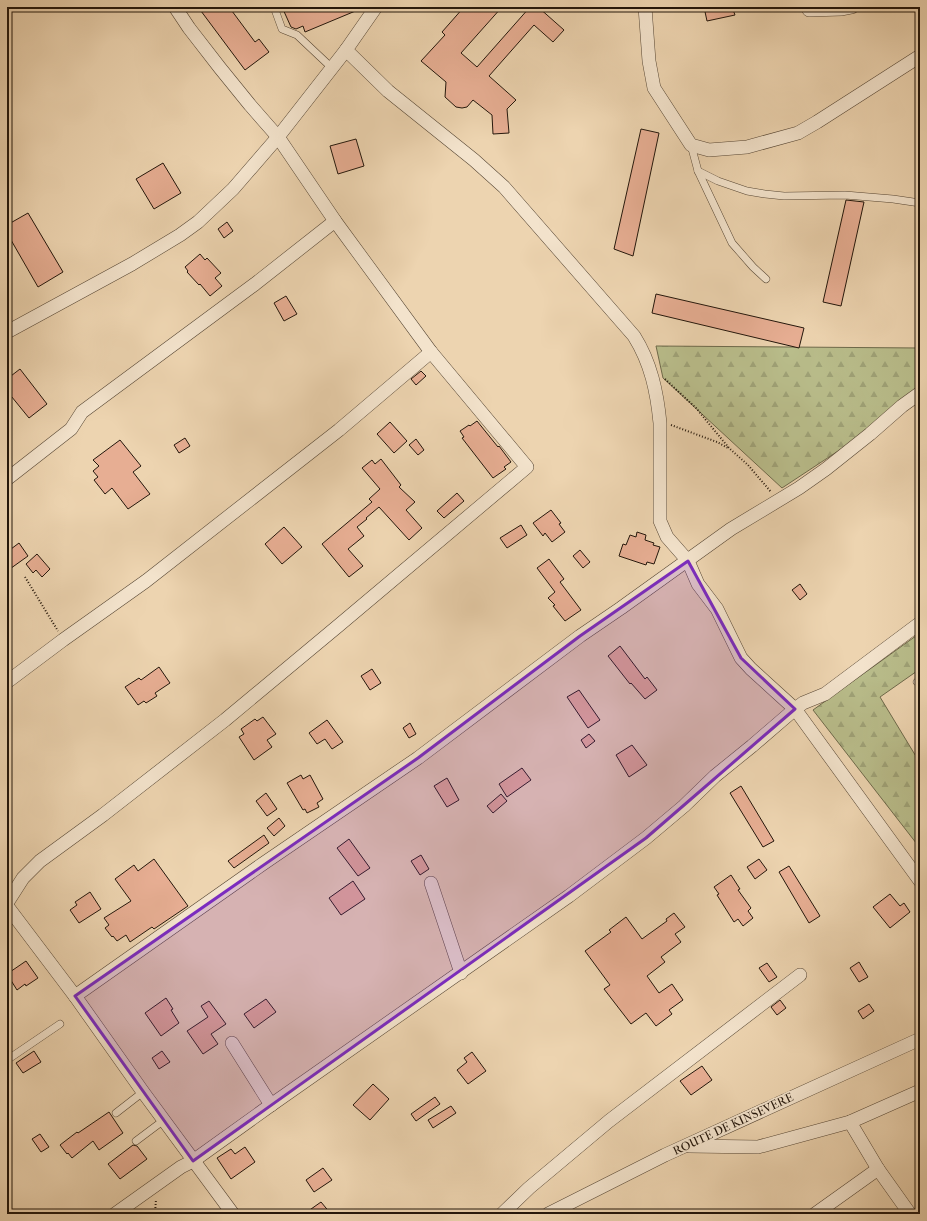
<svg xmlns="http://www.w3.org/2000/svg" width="927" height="1221" font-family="'IM FELL French Canon',serif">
  <defs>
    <pattern id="forest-firs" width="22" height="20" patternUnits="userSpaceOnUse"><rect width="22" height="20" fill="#b9bd8b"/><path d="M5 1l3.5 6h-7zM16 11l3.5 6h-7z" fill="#9fa277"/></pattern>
  </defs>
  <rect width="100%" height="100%" fill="#edd4b0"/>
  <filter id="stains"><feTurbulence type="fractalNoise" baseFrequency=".005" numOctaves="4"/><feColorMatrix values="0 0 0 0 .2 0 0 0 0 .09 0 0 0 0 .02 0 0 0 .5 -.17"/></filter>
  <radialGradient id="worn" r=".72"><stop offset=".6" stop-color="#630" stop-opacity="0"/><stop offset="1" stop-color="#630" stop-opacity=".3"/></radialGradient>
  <g fill="url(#forest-firs)" stroke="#6e6a4b">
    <polygon points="656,346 920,348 920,397 782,488 663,378"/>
    <polygon points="920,633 920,669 880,697 920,763 920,848 813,710"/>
  </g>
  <g fill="#e7ae93" stroke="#23160b">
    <polygon points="198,7 229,7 255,42 259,39 269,52 245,70"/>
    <polygon points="282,7 365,7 305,32 303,26 296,29 291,27"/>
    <polygon points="464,7 502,7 461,53 477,67 530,7 538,7 564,30 553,42 534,25 489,76 516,100 507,109 509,133 493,134 492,115 473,100 467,107 462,108 456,107 445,97 446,82 421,61 445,35 442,32"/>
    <polygon points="704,7 732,7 735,15 707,21"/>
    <polygon points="641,129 659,133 633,256 614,249"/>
    <polygon points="356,139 364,166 338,174 330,146"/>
    <polygon points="163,163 181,193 154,209 136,179"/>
    <polygon points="846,200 864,202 841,306 823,302"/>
    <polygon points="28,213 63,272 38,287 7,233 7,225"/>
    <polygon points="227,222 233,231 224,238 218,229"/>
    <polygon points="200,254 205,260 207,258 221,273 215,278 222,286 210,296 200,284 199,285 187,272 188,271 185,267"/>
    <polygon points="656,294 804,328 799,348 652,313"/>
    <polygon points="286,296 297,314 284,321 274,303"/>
    <polygon points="20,369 47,404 29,418 7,391 7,379"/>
    <polygon points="421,371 426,376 416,385 411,379"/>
    <polygon points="477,421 498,447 499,446 511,462 504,467 506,469 493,478 462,438 464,437 460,431 469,425 470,426"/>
    <polygon points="390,422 407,441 394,453 377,434"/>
    <polygon points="185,438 190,446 179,453 174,445"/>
    <polygon points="416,439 424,450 418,455 409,445"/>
    <polygon points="120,440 141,466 133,472 150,494 128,509 112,488 105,494 94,480 98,477 93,471 99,466 93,460"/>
    <polygon points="381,459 401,485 399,487 415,502 406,510 422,528 409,540 379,507 366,518 367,519 357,527 364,536 348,549 363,566 349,577 322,544 372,502 369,499 380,489 362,468 372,460 375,464"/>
    <polygon points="457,493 464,501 444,518 437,511"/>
    <polygon points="551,510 561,523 559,524 565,532 552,542 545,533 543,536 533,523"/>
    <polygon points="521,525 527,535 507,548 500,538"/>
    <polygon points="284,527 302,547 282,564 265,544"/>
    <polygon points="637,532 646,535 645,540 654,543 653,545 660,547 654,564 647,562 646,565 619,556 623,544 626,545 630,535 636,537"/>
    <polygon points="19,543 28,556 7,571 7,552"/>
    <polygon points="580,550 590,562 583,568 573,556"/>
    <polygon points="37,554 50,569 42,577 36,570 33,573 26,564"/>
    <polygon points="549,559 564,579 560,582 581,610 565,621 553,606 555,605 548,598 555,592 537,568"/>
    <polygon points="800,584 807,594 800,600 792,590"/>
    <polygon points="620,646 645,679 647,677 657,690 645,699 631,683 630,684 608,656"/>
    <polygon points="159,667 170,683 155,693 157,696 146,703 144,701 138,705 125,687 139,678 141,680"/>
    <polygon points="372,669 381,683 370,690 361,676"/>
    <polygon points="579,690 600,720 588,728 567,697"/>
    <polygon points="263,717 276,734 267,740 272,747 254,760 239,737 244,734 241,729 255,719 257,721"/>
    <polygon points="327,720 343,742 332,749 325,739 317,744 309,733"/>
    <polygon points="410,723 416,734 409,738 403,728"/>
    <polygon points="589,734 595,741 586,748 581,740"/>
    <polygon points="632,745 647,765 629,777 616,755"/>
    <polygon points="522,768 531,780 507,797 499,784"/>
    <polygon points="301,775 303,779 310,775 323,799 317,803 319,807 307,813 305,809 303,810 287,783"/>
    <polygon points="447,778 459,800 447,807 434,786"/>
    <polygon points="741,786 774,841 763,847 730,793"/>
    <polygon points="266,793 277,809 267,816 256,801"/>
    <polygon points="501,794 507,801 493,813 487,806"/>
    <polygon points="279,818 285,826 274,836 267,828"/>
    <polygon points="264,835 269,843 234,868 228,861"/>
    <polygon points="349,839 370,868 358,876 337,848"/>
    <polygon points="421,855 429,869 420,875 411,861"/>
    <polygon points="154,859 188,906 154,929 152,927 130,942 126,935 117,941 113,936 112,937 105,928 109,925 104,918 131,901 115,879 134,865 138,871"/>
    <polygon points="759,859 767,870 755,879 747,867"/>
    <polygon points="789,866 820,916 809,923 779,872"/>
    <polygon points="731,875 740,889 738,890 751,908 748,911 753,918 743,926 738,919 734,922 717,895 719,894 714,887"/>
    <polygon points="353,881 365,899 341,915 329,898"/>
    <polygon points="90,892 101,909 79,923 70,910 77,905 75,902"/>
    <polygon points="890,894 900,906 904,903 910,912 890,928 873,907"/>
    <polygon points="674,913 685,927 675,934 681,942 661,957 665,962 647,976 659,993 672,984 683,1000 669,1010 672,1014 656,1026 646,1013 631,1024 604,989 610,985 585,951 611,932 609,930 626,917 642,939 667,921 666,919"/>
    <polygon points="26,961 38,978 26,986 25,984 17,990 7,974"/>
    <polygon points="859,962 868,977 859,982 850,968"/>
    <polygon points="767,963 777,977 769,982 759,968"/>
    <polygon points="166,998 173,1009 171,1010 179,1023 161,1036 145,1013"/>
    <polygon points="266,999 276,1012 254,1028 244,1014"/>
    <polygon points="780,1000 786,1008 777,1015 771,1007"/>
    <polygon points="209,1001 226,1024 211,1034 218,1044 203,1054 187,1031 208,1017 201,1006"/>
    <polygon points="869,1004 874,1011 863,1019 858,1011"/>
    <polygon points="34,1051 41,1062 23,1073 16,1063"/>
    <polygon points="162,1051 170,1062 159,1069 152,1058"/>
    <polygon points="472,1052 486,1071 468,1084 457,1070 467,1062 464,1058"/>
    <polygon points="702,1066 712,1080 691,1095 680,1081"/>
    <polygon points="373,1084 389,1099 370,1120 353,1105"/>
    <polygon points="435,1097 440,1104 416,1121 411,1114"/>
    <polygon points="451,1106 456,1113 433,1128 428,1120"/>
    <polygon points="109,1112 123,1133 99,1150 93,1141 72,1158 68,1153 67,1154 60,1145 77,1132 78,1133"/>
    <polygon points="40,1134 49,1147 41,1152 32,1139"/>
    <polygon points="133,1145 137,1146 147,1159 120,1179 108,1164"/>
    <polygon points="245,1147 255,1162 231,1179 217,1158 231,1149 235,1154"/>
    <polygon points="323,1168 332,1180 314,1192 306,1180"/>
    <polygon points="321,1202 331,1214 304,1214"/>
  </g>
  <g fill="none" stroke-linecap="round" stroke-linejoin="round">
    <defs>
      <g id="lane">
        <polyline points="274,7 282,29 297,35 332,68"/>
        <polyline points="691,145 698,171 732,243 753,267 766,279"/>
        <polyline points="698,171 718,181 747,191 765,194 784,196 845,195 893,199 920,203"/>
        <polyline points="917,682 920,679"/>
        <polyline points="7,1060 60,1024"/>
        <polyline points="116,1113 143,1092"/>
        <polyline points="136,1141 164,1120"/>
      </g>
      <g id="street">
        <path d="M376,7L346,50L388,91L474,160L504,187L634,336C651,363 657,392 660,423V521L667,537L688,561L698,584L717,609L741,658L751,669L795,709L920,881"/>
        <polyline points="645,7 649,61 654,88 691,145 709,150 747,147 798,133 817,122 920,56"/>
        <polyline points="809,10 842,9 852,7"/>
        <polyline points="7,332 132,264 180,235 198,222 233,189 278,137 346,50"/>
        <polyline points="7,479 71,429 82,412 255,284 335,221"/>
        <polyline points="7,682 63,640 146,581 339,430 431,352"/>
        <polyline points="431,883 461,973"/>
        <polyline points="7,903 23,878 40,861 103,815 225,720 338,626 527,467 431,352 335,221 278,137 250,105 220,68 189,28 175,7"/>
        <polyline points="7,906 75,996 143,1092 233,1214"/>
        <polyline points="75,996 264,863 418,758 580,636 621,608 731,529 799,488 826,469 870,434 902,406 920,393"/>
        <polyline points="232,1043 271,1105"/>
        <polyline points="850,1122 878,1169 910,1214"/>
        <polyline points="689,1146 758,1147 850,1122 920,1091"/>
        <polyline points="115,1214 181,1167 193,1161 271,1105 569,896 646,838 684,806 715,776 752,746 795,709 803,703 825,694 920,623"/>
        <polyline points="502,1214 529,1188 609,1121 800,975"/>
        <polyline points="548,1214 665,1155 920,1039"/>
        <polyline points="815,1214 878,1169"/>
      </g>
    </defs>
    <use href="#lane" stroke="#564634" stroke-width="8"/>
    <use href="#street" stroke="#564634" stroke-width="14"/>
    <g stroke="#23160b" stroke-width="2" stroke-dasharray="1 2" stroke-linecap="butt">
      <polyline points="665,379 696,408 729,448 748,465 771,492"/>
      <polyline points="671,425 717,442 728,448"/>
      <polyline points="25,577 58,631"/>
      <polyline points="155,1214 156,1199"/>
    </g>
    <use href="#lane" stroke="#f3e3cc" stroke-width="7"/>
    <use href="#street" stroke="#f3e3cc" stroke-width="13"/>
  </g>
  <path fill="#7b2cbf" fill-opacity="0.2" stroke="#7b2cbf" stroke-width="3" stroke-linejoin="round" d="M688,561L741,658L795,709L646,838L193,1161L75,996L418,758L580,636Z"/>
  <g text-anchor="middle" stroke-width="3.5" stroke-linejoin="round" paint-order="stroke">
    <g font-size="12" fill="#23160b" stroke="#f3e3cc">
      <text transform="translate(733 1124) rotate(-25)" y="4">ROUTE DE KINSEVERE</text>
    </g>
  </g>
  <rect width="927" height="1221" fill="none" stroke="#edd4b0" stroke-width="24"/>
  <rect x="8" y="8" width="911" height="1205" fill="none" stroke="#23160b" stroke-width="2"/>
  <rect x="12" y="12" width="903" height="1197" fill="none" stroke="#23160b"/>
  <rect width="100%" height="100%" filter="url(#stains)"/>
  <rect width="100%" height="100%" fill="url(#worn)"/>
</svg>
